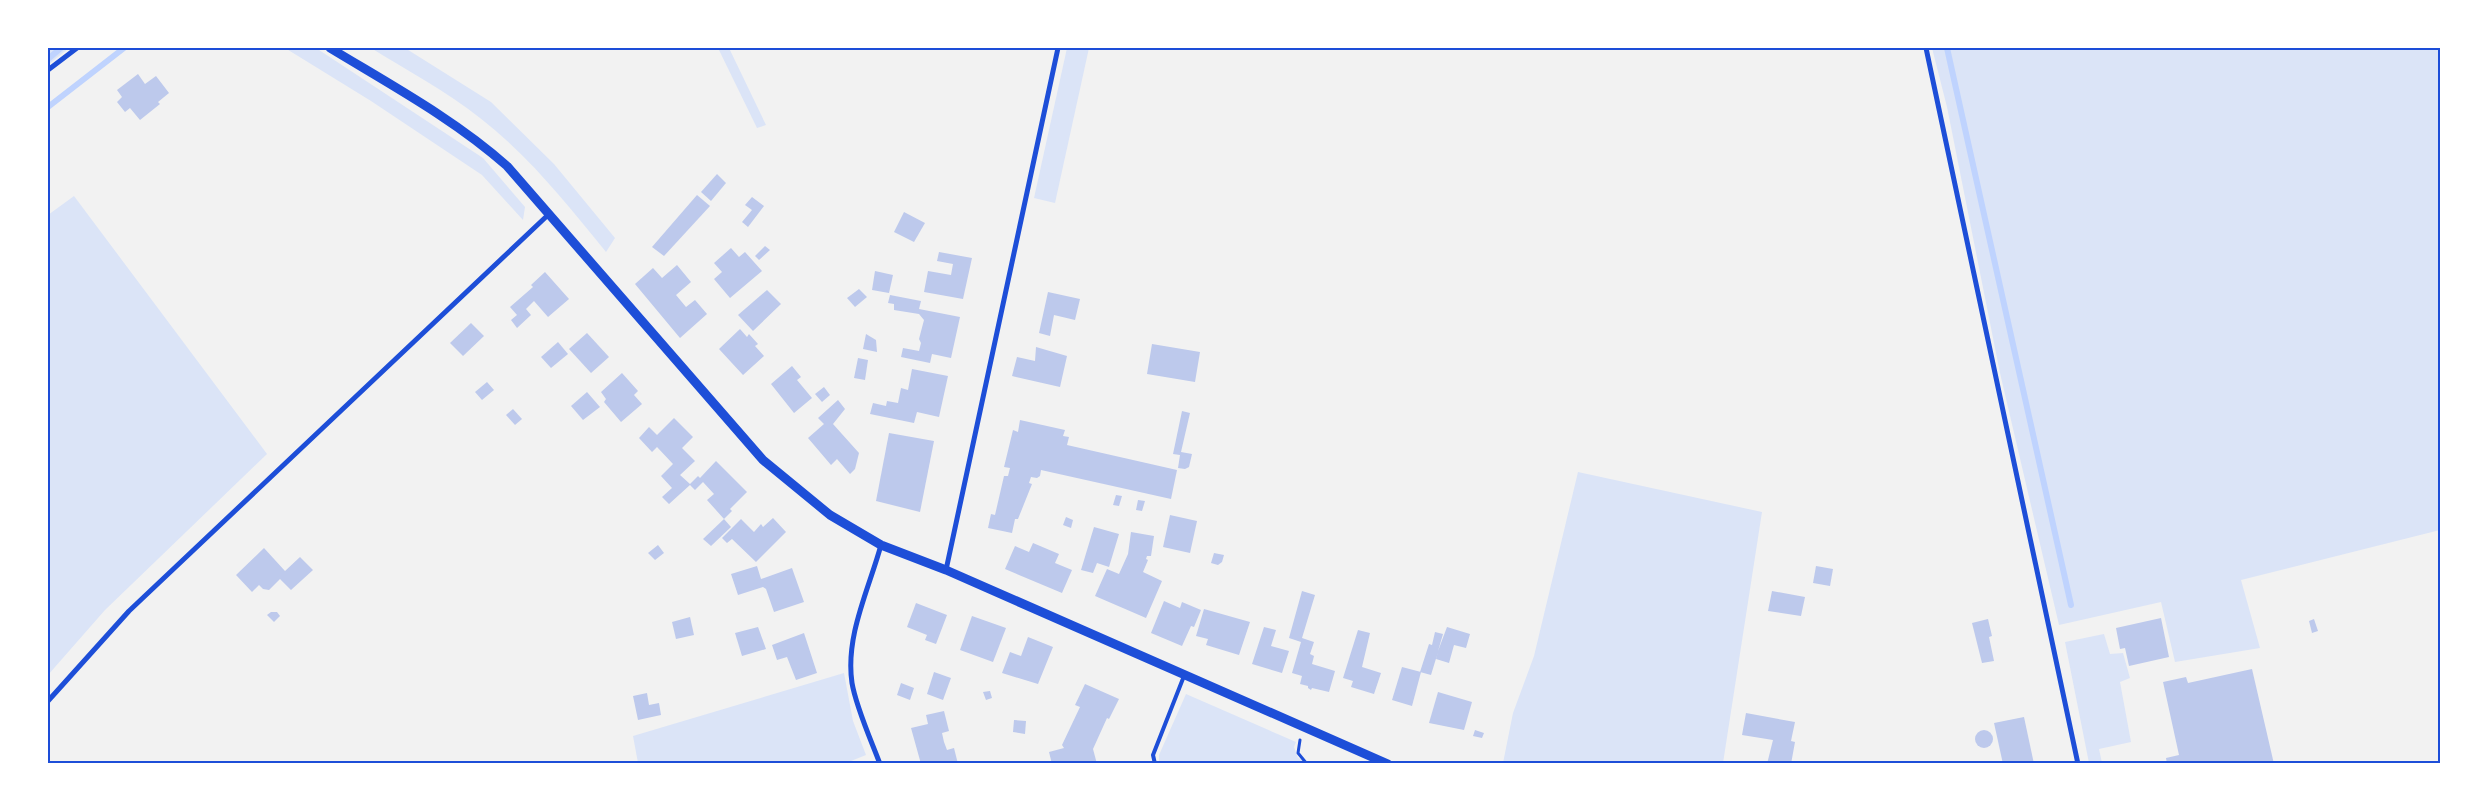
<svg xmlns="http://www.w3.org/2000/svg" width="2488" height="811" font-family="Raleway,sans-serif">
  <rect width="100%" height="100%" fill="#f2f2f2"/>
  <g fill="#dbe4f7">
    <polygon points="48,48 69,48 48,65"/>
    <polygon points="285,48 316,48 483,158 525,207 523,220 482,175 371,101"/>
    <path d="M371,48H405L491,102L554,164L615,238L606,252C567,204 529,156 480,118C448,92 406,70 371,48Z"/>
    <polygon points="718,48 729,48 766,125 757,128"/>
    <polygon points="1067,48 1089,48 1055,203 1034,198"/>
    <polygon points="1932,48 2440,48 2440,530 2241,580 2260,648 2175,662 2161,602 2059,625 2000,373 1947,107"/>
    <polygon points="74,196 267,454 105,610 48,675 48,215"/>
    <polygon points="1578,472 1762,512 1723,763 1503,763 1513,713 1534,656"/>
    <polygon points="2104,634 2110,654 2123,653 2130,678 2120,682 2131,742 2099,749 2102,763 2089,763 2065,642"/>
    <polygon points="844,673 853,721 866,755 846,763 638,763 633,736"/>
    <polygon points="1186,694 1296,742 1294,747 1298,758 1305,761 1304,764 1159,764 1159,755"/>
  </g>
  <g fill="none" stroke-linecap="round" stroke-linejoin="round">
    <g stroke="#bfd3fe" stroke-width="6">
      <polyline points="1947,48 2071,605"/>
      <polyline points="48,59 61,48"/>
      <polyline points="48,107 124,48"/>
    </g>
  </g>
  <g fill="#bdc9ec">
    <polygon points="138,74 145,84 156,76 169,93 158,102 160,104 140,120 130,108 125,112 117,102 122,97 117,90"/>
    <polygon points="717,174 726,183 711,201 701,192"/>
    <polygon points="697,195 710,206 664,256 652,247"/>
    <polygon points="752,197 764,206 748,227 742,222 752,210 745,205"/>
    <polygon points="904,212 925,223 914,242 894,232"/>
    <polygon points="765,246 770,250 759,260 755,256"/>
    <polygon points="731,248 739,257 745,252 762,271 730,298 714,279 722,272 714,263"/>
    <polygon points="939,252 972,258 963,299 924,292 928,271 951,275 953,264 937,261"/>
    <polygon points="677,265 691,282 676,295 686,307 695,300 707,314 680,338 635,284 653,268 662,278"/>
    <polygon points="875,271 893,275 889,293 872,290"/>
    <polygon points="545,272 569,299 548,317 534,301 526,309 531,315 517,328 511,320 517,315 510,307 533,287 531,285"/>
    <polygon points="859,289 867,297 855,307 847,298"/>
    <polygon points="767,290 781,304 753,331 738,315"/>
    <polygon points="1048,292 1080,299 1075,320 1054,315 1050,336 1039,333"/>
    <polygon points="890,295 921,301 919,309 960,317 951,358 932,354 930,363 901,357 903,348 919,351 921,343 919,339 924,320 919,314 894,310 894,304 888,303"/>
    <polygon points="471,323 484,336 463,356 450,343"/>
    <polygon points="740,329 747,337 749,334 758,344 755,346 764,356 743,375 719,349"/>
    <polygon points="587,333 609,357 591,373 569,349"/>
    <polygon points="866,334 876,340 877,352 863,349"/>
    <polygon points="558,342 568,354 551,368 541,357"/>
    <polygon points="1152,344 1200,352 1195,382 1147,374"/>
    <polygon points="1036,347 1067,356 1060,387 1012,376 1017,357 1035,361"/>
    <polygon points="858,358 868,360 865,380 854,378"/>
    <polygon points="792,366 801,377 797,380 812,398 794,413 771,384"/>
    <polygon points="912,369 948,376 939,417 917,412 914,423 870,414 873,403 886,406 887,401 898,403 901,388 908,390"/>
    <polygon points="622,373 638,391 634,395 642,404 621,422 604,402 606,399 601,392"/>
    <polygon points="487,382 494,390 482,400 475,392"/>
    <polygon points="824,387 830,395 822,402 815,394"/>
    <polygon points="587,392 600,407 583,420 571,406"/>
    <polygon points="838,400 845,409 833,424 859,453 855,469 850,474 837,459 831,465 808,438 824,424 818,418"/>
    <polygon points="513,409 522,419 515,425 506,415"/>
    <polygon points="1182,411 1190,413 1181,452 1192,454 1189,467 1185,469 1178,468 1180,455 1173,454"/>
    <polygon points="674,418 693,437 682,448 695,461 680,475 690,484 698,476 700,478 716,461 747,492 730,509 732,511 724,519 707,500 714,494 703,482 695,490 690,485 669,504 662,497 672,488 661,476 673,464 657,447 652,452 639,438 649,427 657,435"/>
    <polygon points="1020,420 1065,430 1063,436 1069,437 1067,445 1177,470 1171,499 1041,470 1040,476 1037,478 1031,477 1029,483 1032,484 1018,519 1015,519 1012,533 988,528 991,514 995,515 1004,476 1008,476 1010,468 1004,467 1013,430 1018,432"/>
    <polygon points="889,433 934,441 920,512 876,501"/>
    <polygon points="1116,495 1122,496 1119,506 1113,505"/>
    <polygon points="1138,500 1145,501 1142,511 1136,510"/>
    <polygon points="1170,515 1197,521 1190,553 1163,547"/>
    <polygon points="1066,517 1073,520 1071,528 1063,525"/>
    <polygon points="773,518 786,532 756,562 732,539 727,543 722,538 741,519 754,532 761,524 763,527"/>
    <polygon points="724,519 731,527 711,546 703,539"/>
    <polygon points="1094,527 1119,534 1109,567 1097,563 1093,573 1081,570"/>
    <polygon points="1131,532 1154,536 1151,556 1147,556 1146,559 1148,560 1143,572 1162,581 1146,618 1095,596 1107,569 1119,574 1128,554"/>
    <polygon points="1033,543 1059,554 1055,563 1072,570 1062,593 1005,569 1015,546 1029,552"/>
    <polygon points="658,545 664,553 655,560 648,553"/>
    <polygon points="264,548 285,571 300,557 313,570 291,590 280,579 269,590 263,589 259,585 252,592 236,575"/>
    <polygon points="1214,553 1224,555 1222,562 1218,565 1211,563"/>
    <polygon points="757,566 761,579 792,568 804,602 774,612 766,589 763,587 738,595 731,574"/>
    <polygon points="1816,566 1833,569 1830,586 1813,583"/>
    <polygon points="1302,591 1315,595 1302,638 1314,642 1310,654 1314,656 1312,664 1335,671 1329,692 1312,688 1311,690 1308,688 1308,686 1300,684 1302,676 1292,673 1301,642 1289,638"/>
    <polygon points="1772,591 1805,597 1801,616 1768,611"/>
    <polygon points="1164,601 1180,608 1182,602 1201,610 1194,627 1191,626 1182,646 1151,633"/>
    <polygon points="916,603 947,615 936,644 925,640 927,635 907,627"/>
    <polygon points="1204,609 1250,622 1239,655 1206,645 1208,639 1196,636"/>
    <polygon points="271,612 277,612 280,616 274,622 267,615"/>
    <polygon points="972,616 1006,628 993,662 960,650"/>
    <polygon points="690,617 694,635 676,639 672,622"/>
    <polygon points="2161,618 2169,657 2129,666 2125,648 2120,649 2116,628"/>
    <polygon points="1988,619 1992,636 1989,637 1994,661 1982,663 1972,623"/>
    <polygon points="2314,619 2318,631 2312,633 2309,621"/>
    <polygon points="758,627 766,649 742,656 735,633"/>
    <polygon points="1264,627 1276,630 1271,646 1289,651 1282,673 1252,664"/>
    <polygon points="1447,627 1470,634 1466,648 1454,645 1449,663 1436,659 1438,652 1431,675 1420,672 1429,644 1432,645 1435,632 1443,634 1438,651"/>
    <polygon points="1358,630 1370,633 1362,667 1381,673 1374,694 1351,687 1353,681 1343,678"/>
    <polygon points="804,633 817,673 796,680 787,657 777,660 772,645"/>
    <polygon points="1028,637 1053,647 1038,684 1002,673 1010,652 1021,656"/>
    <polygon points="1402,667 1421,672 1412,706 1392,700"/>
    <polygon points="2252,669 2274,764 2167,764 2166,758 2179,755 2163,682 2186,677 2188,683"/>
    <polygon points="934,672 951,678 943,700 927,694"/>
    <polygon points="901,683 914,688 910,700 897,695"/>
    <polygon points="1085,684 1119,699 1109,719 1107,718 1093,749 1097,764 1052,764 1049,752 1064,748 1062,745 1080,707 1075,705"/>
    <polygon points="990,691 992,698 986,700 983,692"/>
    <polygon points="1438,692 1472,702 1464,730 1429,723"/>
    <polygon points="647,693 649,705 659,703 661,715 638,720 633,696"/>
    <polygon points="944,711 949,731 942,733 944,742 947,750 954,748 958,764 921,764 911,728 928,724 926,715"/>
    <polygon points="1746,713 1795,722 1791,741 1795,742 1791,764 1767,764 1773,740 1742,735"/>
    <polygon points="2024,717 2034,764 2003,764 1994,723"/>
    <polygon points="1014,720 1026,721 1025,734 1013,732"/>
    <circle cx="1984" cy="739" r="9"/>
    <polygon points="1475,730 1484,733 1482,738 1473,736"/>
  </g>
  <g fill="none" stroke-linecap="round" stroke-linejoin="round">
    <polyline stroke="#1d4ed8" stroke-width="3" points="1300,740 1298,753 1307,764"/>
    <polyline stroke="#1d4ed8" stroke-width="4" points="1155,764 1153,755 1184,676"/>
    <g stroke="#1d4ed8" stroke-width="5">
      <polyline points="1926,48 2078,764"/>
      <polyline points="48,70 77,48"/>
      <polyline points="946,570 1058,48"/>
      <polyline points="48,701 129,611 549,214"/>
      <path d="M880,764C871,740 856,707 852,683C845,636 869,589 881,545"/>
    </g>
    <path stroke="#1d4ed8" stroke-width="9" d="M330,48C391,85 454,119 507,166L763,460L830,515L881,545L946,570L1388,764"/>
  </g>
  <rect width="2488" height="811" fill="none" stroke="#ffffff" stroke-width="98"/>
  <rect x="49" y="49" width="2390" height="713" fill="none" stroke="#1d4ed8" stroke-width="2"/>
</svg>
